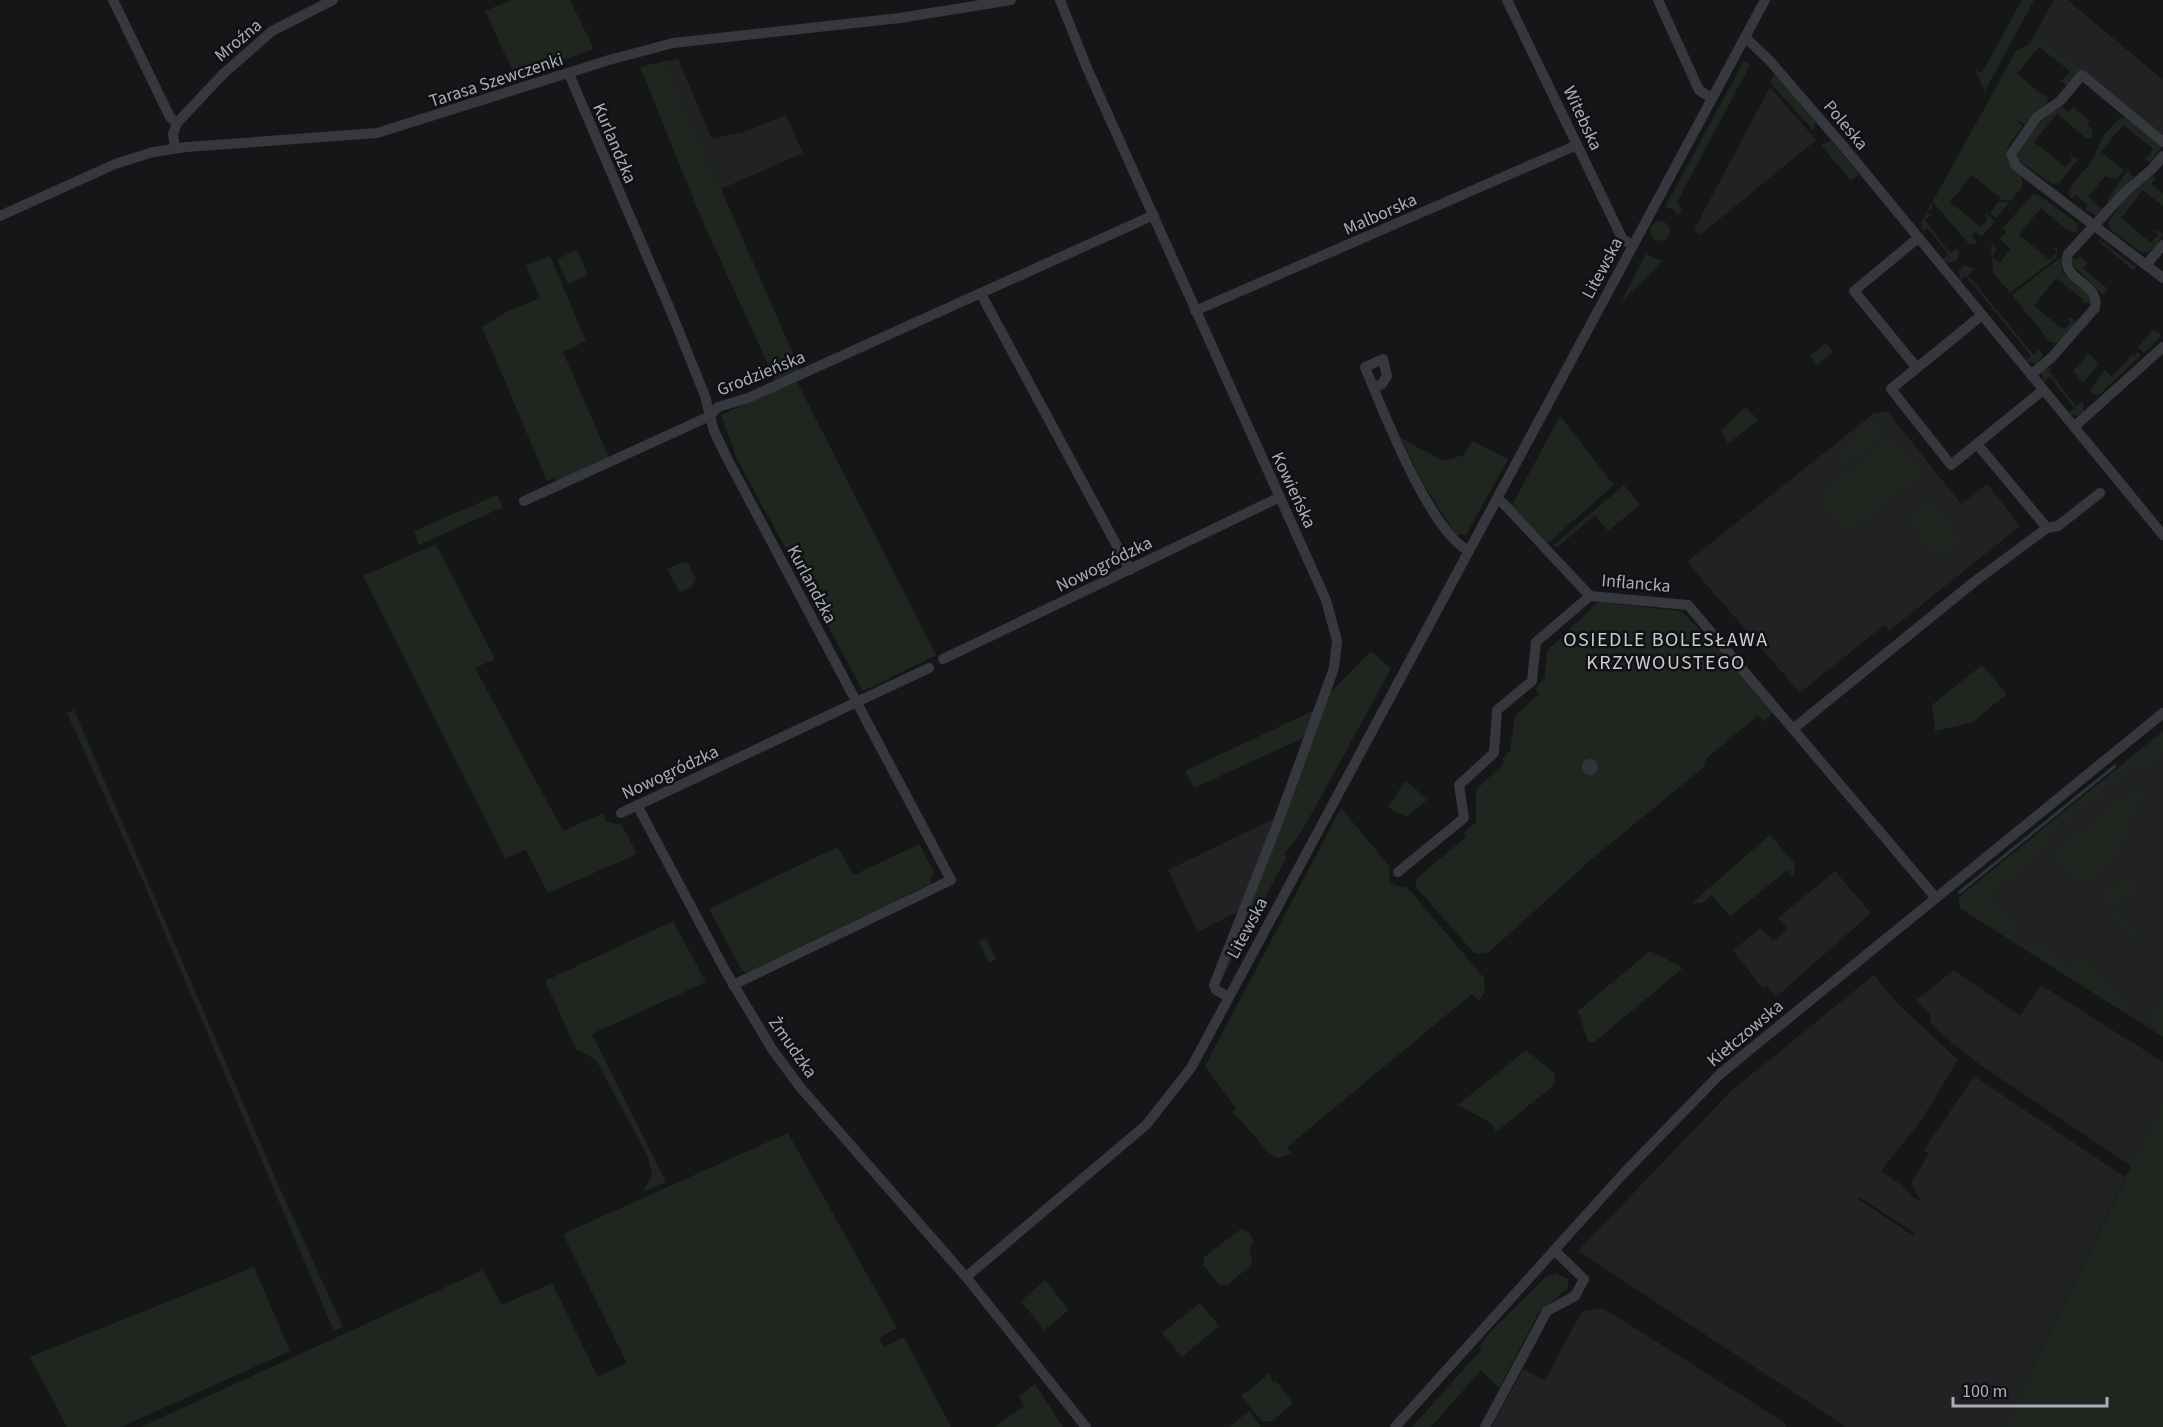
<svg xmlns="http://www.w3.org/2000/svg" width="2163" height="1427" font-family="'Source Sans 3',sans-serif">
  <rect width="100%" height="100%" fill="#161618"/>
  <g fill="#222225" fill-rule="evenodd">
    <polygon points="2054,0 2061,0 2163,84 2163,134 2036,32"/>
    <polygon points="678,59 712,139 747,131 786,115 803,153 721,189 665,61"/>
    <polygon points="1770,87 1816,140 1701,234 1694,230"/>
    <polygon points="1888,412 1961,504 1987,484 2020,526 1889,631 1884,625 1800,693 1687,562 1874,413"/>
    <polygon points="2163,731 2163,1037 1960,908 1959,897"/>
    <polygon points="1277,817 1241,910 1198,932 1168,870"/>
    <polygon points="1835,871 1871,913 1776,997 1767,986 1763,989 1733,951 1760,928 1774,941 1788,928 1778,918"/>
    <polygon points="1954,970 2020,1016 2041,985 2163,1062 2163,1100 2131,1166 1982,1066 1954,1045 1930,1022 1930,1014 1916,1000"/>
    <path d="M1874,975L1897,1003L1958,1060L1920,1122L1881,1171L1901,1185L1913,1197L1921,1202L1911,1183L1929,1154L1924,1150L1974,1076L2125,1177L2004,1427H1846L1578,1251L1732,1090ZM1859,1197L1915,1233L1914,1236L1858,1199Z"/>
    <polygon points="1603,1308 1749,1400 1786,1424 1786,1427 1492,1427 1523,1369 1545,1380 1582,1311"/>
  </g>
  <g fill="#1e261f">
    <polygon points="511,0 570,0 594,49 515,76 485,11"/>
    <polygon points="2022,0 2034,0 1985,91 1975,70 1982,73"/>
    <polygon points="2061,0 2067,0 2163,80 2163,84"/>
    <path d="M2036,32L2146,119L2163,133V137L2081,70L2068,86L2058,79L2063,80L2070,71L2039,47L2017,74L2044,96L2046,94L2048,102L2024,125L2014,117L2023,127C2003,151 1999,155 2022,178V187L2011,201L1999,199L2000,197L1972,175L1950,202L1981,227L1988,219L1985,216L1986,214L1995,221L1982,237L1975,232L1972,236L1977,244H1969L1933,202L1931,212L1928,210L2016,51L2030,44Z"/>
    <polygon points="665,61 801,372 776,382 703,222 640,67"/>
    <polygon points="1744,61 1750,65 1677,202 1682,208 1678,215 1673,209 1665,207"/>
    <polygon points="1774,76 1778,77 1815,120 1814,131 1772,85 1770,81"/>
    <polygon points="2061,106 2069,112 2073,107 2090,121 2087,125 2093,131 2091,138 2083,139 2084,136 2057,114 2034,142 2065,167 2072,159 2070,154 2078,160 2059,183 2052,184 2019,161 2017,153 2041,121"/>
    <polygon points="2120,118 2126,118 2162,147 2150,163 2142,156 2147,157 2153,149 2123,125 2101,152 2124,170 2116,179 2105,176 2088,197 2103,210 2096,215 2085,210 2088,205 2075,195 2071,199 2068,191 2093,159 2103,136"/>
    <polygon points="1831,140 1859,174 1851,181 1821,145"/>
    <polygon points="2126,172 2130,172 2133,178 2109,203 2107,201"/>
    <path d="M2152,176L2156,178L2151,184L2163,193V206L2143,190L2121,218L2151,243L2158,235L2155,232L2157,230L2163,234C2159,243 2152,254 2141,252L2111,230L2108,223L2120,206L2119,204Z"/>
    <polygon points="2033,194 2040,196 2076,222 2078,232 2068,231 2041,208 2019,235 2050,260 2057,252 2053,249 2055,247 2058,250 2057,257 2010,293 1993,272 1991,244 1997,250 1992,257 2000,263 2010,249 2000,239 2006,232 2003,228"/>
    <polygon points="1999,201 2009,203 1996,218 1990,213"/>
    <polygon points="1927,213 1931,215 1925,220 1950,253 1957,248 1959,254 1956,261 1949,263 1943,260 1948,254 1928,228 1923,231 1921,223"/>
    <circle cx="1660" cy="231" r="10"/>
    <polygon points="2100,240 2136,267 2133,270 2099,242"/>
    <polygon points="577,250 588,275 568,284 557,259"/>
    <polygon points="1646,254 1663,261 1621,302"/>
    <polygon points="550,256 586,341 563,352 609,458 558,481 553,478 547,481 482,327 510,310 540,298 526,265"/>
    <polygon points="2080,256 2088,263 2083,269 2108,289 2103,295 2072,264 2073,257 2077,260"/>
    <path d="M2061,257L2062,271L2089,295L2091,304L2082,302L2084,300L2056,278L2034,306L2064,330L2071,322L2068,319L2070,317L2077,323C2070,332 2062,347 2050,342L2012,295Z"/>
    <polygon points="1965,265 1975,269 1968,275 2033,354 2040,349 2043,356 2036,364 2025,361 2031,356 1966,276 1960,281 1959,270"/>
    <polygon points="2153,329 2162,335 2144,353 2138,347"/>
    <polygon points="1826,343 1834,352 1817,365 1810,356"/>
    <polygon points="2138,352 2141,355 2100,394 2096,395 2089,391 2105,370 2112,377 2132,355 2134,357"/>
    <polygon points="2089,353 2098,364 2083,383 2073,371"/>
    <polygon points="2053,367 2049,371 2076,406 2083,401 2084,412 2078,416 2068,414 2074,408 2050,377 2043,382 2042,371"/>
    <polygon points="796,380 936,655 863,691 737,459 721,415"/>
    <polygon points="1746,407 1758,420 1728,444 1721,430"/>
    <polygon points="1560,416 1614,485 1548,543 1512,505"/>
    <polygon points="1876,419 1886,432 1847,464 1838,453"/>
    <polygon points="1893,436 1923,473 1847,533 1818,497"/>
    <polygon points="1401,438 1443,461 1464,455 1472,441 1508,459 1466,535 1456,535 1423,483"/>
    <polygon points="1624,485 1640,505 1608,531 1595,515 1558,547 1553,546"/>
    <polygon points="497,495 503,507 419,545 414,531"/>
    <polygon points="1930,500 1961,540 1938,558 1907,519"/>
    <polygon points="436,544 495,659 475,668 563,831 604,813 605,821 622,825 637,854 548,893 526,850 505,858 363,576"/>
    <polygon points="683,562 689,565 696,579 692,586 680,593 667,569"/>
    <polygon points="1598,602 1681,611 1719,649 1773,712 1765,722 1758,715 1706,759 1704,767 1593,858 1488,953 1475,954 1415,886 1418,877 1466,837 1463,833 1476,822 1476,790 1505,762 1502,759 1510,751 1515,716 1539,694 1535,688 1545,678 1547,651"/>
    <polygon points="1371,651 1391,669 1302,831 1284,854 1287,856 1222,979 1222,971 1266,863 1330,693"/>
    <polygon points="1982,665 2007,694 1971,723 1935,731 1932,705"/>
    <polygon points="74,710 278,1184 343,1327 334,1331 142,879 67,713"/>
    <polygon points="1315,710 1303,738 1194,788 1185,771"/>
    <polygon points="2163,733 2163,748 2151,768 2140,764 2117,784 2111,783 2101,792 2101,801 2094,797 2092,799 2095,806 2089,801 2084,806 2087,813 2081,808 2075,812 2079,819 2073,815 2068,819 2071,826 2064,822 2059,826 2062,834 2055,829 2050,833 2053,841 1989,896 2021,933 2012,941 1960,908 1959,897"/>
    <polygon points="1406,780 1427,800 1406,817 1388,807"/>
    <polygon points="2137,786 2143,792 2118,853 2079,888 2074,889 2078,882 2056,857 2050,861 2049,857"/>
    <polygon points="1341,808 1389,866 1390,881 1396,886 1407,887 1484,978 1485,992 1479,1001 1472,994 1287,1147 1292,1154 1277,1158 1269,1153 1233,1112 1236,1109 1205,1066"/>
    <polygon points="1770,835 1795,864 1793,876 1787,870 1730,917 1712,895 1702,903 1692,903"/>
    <polygon points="919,844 934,871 930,884 746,973 741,969 709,909 837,847 854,875"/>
    <polygon points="2123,879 2140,886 2113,909 2102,897"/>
    <polygon points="2119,911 2143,938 2137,943 2113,916"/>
    <polygon points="673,921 706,982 592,1034 666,1182 643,1192 652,1175 648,1157 596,1060 576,1049 545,981"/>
    <polygon points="986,938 996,959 989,963 979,942"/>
    <polygon points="2038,942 2067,969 2082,955 2134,1014 2143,1008 2133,1018 2029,952"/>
    <polygon points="1650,951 1680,966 1682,969 1593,1043 1588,1041 1578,1011"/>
    <polygon points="2163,998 2163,1037 2145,1024"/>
    <polygon points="1526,1050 1555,1074 1554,1085 1496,1132 1491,1123 1458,1105"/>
    <polygon points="2163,1100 2163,1427 2004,1427"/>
    <polygon points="788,1133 897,1328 879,1338 884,1347 904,1337 951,1427 141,1427 483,1270 502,1305 552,1283 598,1377 627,1363 563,1234"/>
    <polygon points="1241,1229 1249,1232 1253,1240 1249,1252 1252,1256 1251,1265 1227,1285 1219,1284 1203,1265 1204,1257"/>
    <polygon points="254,1267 290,1351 121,1427 67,1427 30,1357"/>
    <polygon points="1555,1273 1568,1279 1568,1288 1539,1312 1499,1388 1481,1370 1431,1427 1412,1427 1481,1350 1479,1348 1487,1335 1546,1277"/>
    <polygon points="1045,1280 1069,1310 1044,1330 1021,1301"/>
    <polygon points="1200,1303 1219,1326 1182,1357 1162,1333"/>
    <polygon points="1270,1373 1273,1383 1276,1381 1293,1403 1272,1421 1262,1421 1241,1396"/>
    <polygon points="1035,1384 1063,1427 994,1427 1024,1406 1019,1396"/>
    <polygon points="1249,1411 1261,1427 1229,1427"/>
  </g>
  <circle fill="#2c353c" cx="1590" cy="767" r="8"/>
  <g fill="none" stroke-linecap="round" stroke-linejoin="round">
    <polyline stroke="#2c353c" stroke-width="3" points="1960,892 2115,766"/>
    <g stroke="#37383d" stroke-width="10">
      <polyline points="113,0 170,117 177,123"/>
      <polyline points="1060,0 1087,68 1326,600 1337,641 1334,668 1277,825 1214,985 1216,990 1229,997"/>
      <polyline points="1507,0 1623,240 1633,245"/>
      <polyline points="1658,0 1699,90 1711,98"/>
      <polyline points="1745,37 1770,61 1844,147 2163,535"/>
      <polyline points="569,74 672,314 705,396 714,431 727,458 951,880 733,985"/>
      <polyline points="2163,142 2082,75 2060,101 2037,117 2011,154 2016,166 2163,278"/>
      <polyline points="175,148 173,134 177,123 223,74 272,31 333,0"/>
      <polyline points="0,216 115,164 153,152 187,147 377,133 609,60 673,43 900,18 1011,0"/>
      <polyline points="2146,265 2163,245"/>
      <polyline points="981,294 1130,570"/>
      <polyline points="1195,311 1577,145"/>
      <polyline points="1982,315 1891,389 1951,465 2043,390"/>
      <polyline points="1917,368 1854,291 1918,238"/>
      <path d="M2031,375L2052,357L2095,308C2101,282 2059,281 2068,254L2125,192L2152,169L2163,156"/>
      <path d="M1374,387L1382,384L1387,376L1383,359L1365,367C1382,409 1430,532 1469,551"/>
      <polyline points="2074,427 2163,347"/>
      <polyline points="1977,444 2047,528"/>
      <polyline points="1496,500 1503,503 1590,596 1688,605 1936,898"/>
      <polyline points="524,501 710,416 718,407 748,398 1154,215"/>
      <polyline points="943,659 1280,497"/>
      <polyline points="1793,729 1974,582 2047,528 2058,526 2100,493"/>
      <polyline points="637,805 726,972 772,1049 800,1087 966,1277"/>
      <polyline points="621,813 929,668"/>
      <polyline points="1398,872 1464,818 1459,785 1494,753 1497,710 1532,681 1536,642 1590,596"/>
      <polyline points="1086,1427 966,1277 1146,1125 1191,1068 1765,0"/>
      <polyline points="1395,1427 1623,1174 1720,1074 2163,713"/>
      <polyline points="1485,1427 1547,1311 1575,1296 1584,1279 1554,1250"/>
    </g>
  </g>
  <g text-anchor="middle" stroke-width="5" stroke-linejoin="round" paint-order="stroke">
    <g font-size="18" fill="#a8adb8" stroke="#111113">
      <text transform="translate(238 40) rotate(-40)" y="6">Mroźna</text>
      <text transform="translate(496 80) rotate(-18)" y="6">Tarasa Szewczenki</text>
      <text transform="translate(1583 118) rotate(65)" y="6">Witebska</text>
      <text transform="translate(1846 125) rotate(50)" y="6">Poleska</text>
      <text transform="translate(615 143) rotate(67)" y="6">Kurlandzka</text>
      <text transform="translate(1380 214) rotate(-24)" y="6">Malborska</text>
      <text transform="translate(1602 268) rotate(-62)" y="6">Litewska</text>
      <text transform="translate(761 373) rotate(-22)" y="6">Grodzieńska</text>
      <text transform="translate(1294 490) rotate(65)" y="6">Kowieńska</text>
      <text transform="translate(1104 564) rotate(-26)" y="6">Nowogródzka</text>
      <text transform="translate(1636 583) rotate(5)" y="6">Inflancka</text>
      <text transform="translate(812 584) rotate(62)" y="6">Kurlandzka</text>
      <text transform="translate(670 772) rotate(-25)" y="6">Nowogródzka</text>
      <text transform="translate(1247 928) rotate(-62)" y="6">Litewska</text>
      <text transform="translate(1745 1033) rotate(-40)" y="6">Kiełczowska</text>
      <text transform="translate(793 1047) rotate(55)" y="6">Żmudzka</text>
    </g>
    <g font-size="20" letter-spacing="1.5" fill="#c9ccd4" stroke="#111113">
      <text x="1666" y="646">OSIEDLE BOLESŁAWA<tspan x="1666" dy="23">KRZYWOUSTEGO</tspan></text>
    </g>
  </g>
  <path d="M1953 1397v9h154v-9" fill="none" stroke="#a8adb8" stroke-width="3"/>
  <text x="1962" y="1397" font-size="18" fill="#a8adb8" stroke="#111113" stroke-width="4.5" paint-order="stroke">100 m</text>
</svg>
